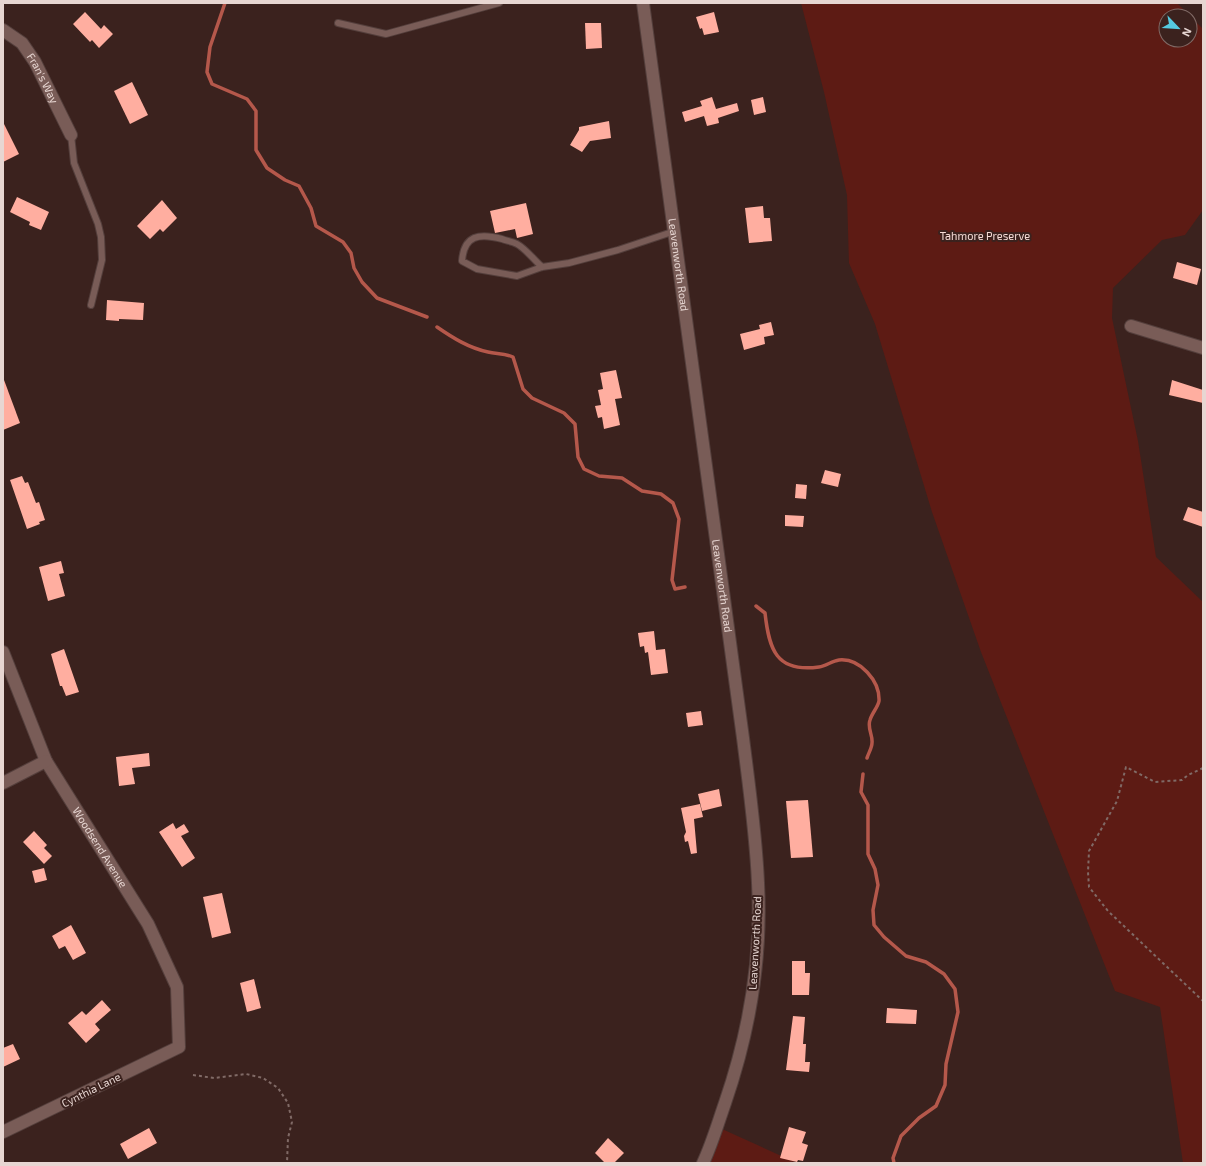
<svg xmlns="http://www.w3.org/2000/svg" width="1206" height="1166" font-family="'Exo 2',sans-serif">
  <rect width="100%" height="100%" fill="#3b221e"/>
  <g fill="#5d1b14" fill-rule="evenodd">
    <path d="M801,3H1177L1203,29V210L1185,235L1162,240L1113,288L1112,318L1138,441L1156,557L1203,602V1163H1183L1160,1007L1115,991L981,652L932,512L875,324L849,263L847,195L824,92ZM1166,16H1190V40H1166Z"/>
    <polygon points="722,1129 797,1163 705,1163"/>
  </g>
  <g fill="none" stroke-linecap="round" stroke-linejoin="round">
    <g stroke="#b5584b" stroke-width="3.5">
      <polyline points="225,3 210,47 207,72 212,84 247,99 256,111 256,150 267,168 285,180 299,186 311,208 316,226 343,242 351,253 354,268 362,282 377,298 427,317"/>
      <path d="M437,327C453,338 469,348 488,352C497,354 504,353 513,357L523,389L532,398L564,413L575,424L578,457L584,469L599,476L622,478L642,491L661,494L673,503L679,519L672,580L675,589L685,587"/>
      <path d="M756,606L765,613C769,649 776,673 819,667C826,666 832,661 839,660C860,658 880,681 879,701C878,707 872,713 870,720C867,728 873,735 872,743C872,748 868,754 867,758"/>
      <polyline points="863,774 861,792 868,805 868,854 875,869 878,885 873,910 874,925 884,937 906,956 926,962 944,974 955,989 958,1012 946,1064 945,1085 936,1106 919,1118 901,1136 893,1158 894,1163"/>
    </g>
  </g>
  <g fill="#ffaea0">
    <polygon points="85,12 101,29 104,25 113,34 99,48 92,40 90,42 73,24"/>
    <polygon points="714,12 719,32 704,35 702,28 700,29 696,17"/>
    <polygon points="585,23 601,23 602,48 586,49"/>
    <polygon points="132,82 148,115 130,124 114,91"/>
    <polygon points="712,97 716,109 737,103 739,111 718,118 719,123 707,126 704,116 685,122 682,112 702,106 700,101"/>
    <polygon points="763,97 766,112 754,115 751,100"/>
    <polygon points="609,121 611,138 590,141 582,152 570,145 579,130 579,127"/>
    <polygon points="3,122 19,154 3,162"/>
    <polygon points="17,197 49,212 41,230 29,225 30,222 10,212"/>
    <polygon points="162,200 177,218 163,232 160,229 150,239 137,226"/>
    <polygon points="526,203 533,234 517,238 515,229 495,233 490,211"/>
    <polygon points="763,206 764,218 770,218 772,241 749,243 745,208"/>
    <polygon points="1177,262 1201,269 1197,285 1173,278"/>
    <polygon points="107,300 144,303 143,320 119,319 119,321 106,320"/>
    <polygon points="771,322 774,335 764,337 765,344 744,350 740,334 760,329 759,325"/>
    <polygon points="616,370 622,398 615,399 620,425 604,429 602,417 598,418 595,406 601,405 598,390 603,389 600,373"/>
    <polygon points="4,380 20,423 3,430 3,381"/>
    <polygon points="1172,380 1203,390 1203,403 1169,395"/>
    <polygon points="825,470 841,474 838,487 821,483"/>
    <polygon points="22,476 25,483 28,482 36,503 39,502 45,520 39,522 40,524 27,529 10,480"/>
    <polygon points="796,484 807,485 806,499 795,498"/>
    <polygon points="1188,507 1203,512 1203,527 1183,520"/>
    <polygon points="785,515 804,516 803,527 785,526"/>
    <polygon points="61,561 64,573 59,574 65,596 48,601 39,567"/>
    <polygon points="654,631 656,650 665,649 668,673 651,675 648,652 645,653 644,646 640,647 638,633"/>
    <polygon points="64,649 79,692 66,696 62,686 60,686 51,654"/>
    <polygon points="701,711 703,725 688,727 686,713"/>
    <polygon points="149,753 150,766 132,768 135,784 119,786 116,757"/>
    <polygon points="719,789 722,806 702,811 698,794"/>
    <polygon points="808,800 813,857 791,858 786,801"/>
    <polygon points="700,804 703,817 694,819 697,853 691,854 688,841 685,842 684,836 686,832 681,808"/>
    <polygon points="173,823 176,829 184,824 189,832 181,836 195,858 182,867 159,832"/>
    <polygon points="34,831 47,845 44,848 52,856 44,864 23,842"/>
    <polygon points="44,868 47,880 35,883 32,871"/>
    <polygon points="222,893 231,933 212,938 203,897"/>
    <polygon points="71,925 86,953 73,960 65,946 59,949 52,936"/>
    <polygon points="792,961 805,961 805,973 810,973 809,995 792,995"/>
    <polygon points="254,979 261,1008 247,1012 240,983"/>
    <polygon points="102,1000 111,1010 95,1024 100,1030 86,1043 68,1023 82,1011 86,1015"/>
    <polygon points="887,1008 917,1010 916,1024 886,1023"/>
    <polygon points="793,1016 805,1017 803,1044 806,1044 805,1062 810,1062 809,1072 786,1070"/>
    <polygon points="13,1044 20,1059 3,1067 3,1048"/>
    <polygon points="789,1127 806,1132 802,1143 808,1145 803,1161 798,1160 797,1162 780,1158"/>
    <polygon points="149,1128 157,1143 128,1159 120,1144"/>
    <polygon points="608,1138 624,1153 614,1163 605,1163 595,1153"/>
  </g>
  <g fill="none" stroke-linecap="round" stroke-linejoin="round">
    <defs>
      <g id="lane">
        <polyline points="338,23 386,34 499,3"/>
        <polyline points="71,135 74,163 98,224 101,237 102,260 91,305"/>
        <path d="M542,267C534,260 526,249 517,244C512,241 506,241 502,239C479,233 464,235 462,261L477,269L517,276L542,267L569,263L618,250L675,231"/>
      </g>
      <g id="street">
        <path id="s1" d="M3,30L22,43L35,62L71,135"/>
        <polyline points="1131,326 1203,348"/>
        <path id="s2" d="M3,652L46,761L148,924L177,987L179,1047L3,1132"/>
        <polyline points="3,783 46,761"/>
      </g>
      <g id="secondary">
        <path id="s3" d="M643,3L743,738C749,786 756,834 758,883C762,957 749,1033 725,1103C718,1123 712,1144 703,1163"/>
      </g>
    </defs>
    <use href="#lane" stroke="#543f3c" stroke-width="8"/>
    <use href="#street" stroke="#543f3c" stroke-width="14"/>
    <use href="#secondary" stroke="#543f3c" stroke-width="14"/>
    <g stroke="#806a66" stroke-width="2" stroke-dasharray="3 3" stroke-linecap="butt">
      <polyline points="1203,768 1188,775 1182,780 1155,782 1126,767 1117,801 1089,851 1088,872 1089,887 1108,911 1203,1001"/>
      <polyline points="193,1075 214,1078 246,1074 263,1078 278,1088 288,1103 292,1122 288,1138 287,1163"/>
    </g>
    <use href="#lane" stroke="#795c57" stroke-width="6"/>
    <use href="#street" stroke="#795c57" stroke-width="12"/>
    <use href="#secondary" stroke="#795c57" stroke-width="12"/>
  </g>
  <g text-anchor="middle" stroke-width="4" stroke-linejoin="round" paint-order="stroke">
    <g font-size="11" fill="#e7d6d2" stroke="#3b221e">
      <text dy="4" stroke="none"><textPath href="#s1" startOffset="64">Fran's Way</textPath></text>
      <text dy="4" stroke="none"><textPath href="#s3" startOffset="264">Leavenworth Road</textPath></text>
      <text dy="4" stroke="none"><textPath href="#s3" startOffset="588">Leavenworth Road</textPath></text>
      <text dy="4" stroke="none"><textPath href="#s2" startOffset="219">Woodsend Avenue</textPath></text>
      <text transform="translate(755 943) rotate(-87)" y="4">Leavenworth Road</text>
      <text transform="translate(91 1090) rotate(-26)" y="4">Cynthia Lane</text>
    </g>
    <g font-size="11" fill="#f7dcd7" stroke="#3b221e">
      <text x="985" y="240">Tahmore Preserve</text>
    </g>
  </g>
  <rect width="1206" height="1166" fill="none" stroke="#e7d6d2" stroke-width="8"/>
  <g transform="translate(1178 28) rotate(115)"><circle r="19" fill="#3b221e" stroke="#806a66"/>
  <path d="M0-3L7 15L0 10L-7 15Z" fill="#55cae0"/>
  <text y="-6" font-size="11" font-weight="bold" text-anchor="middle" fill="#e7d6d2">N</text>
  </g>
</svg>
